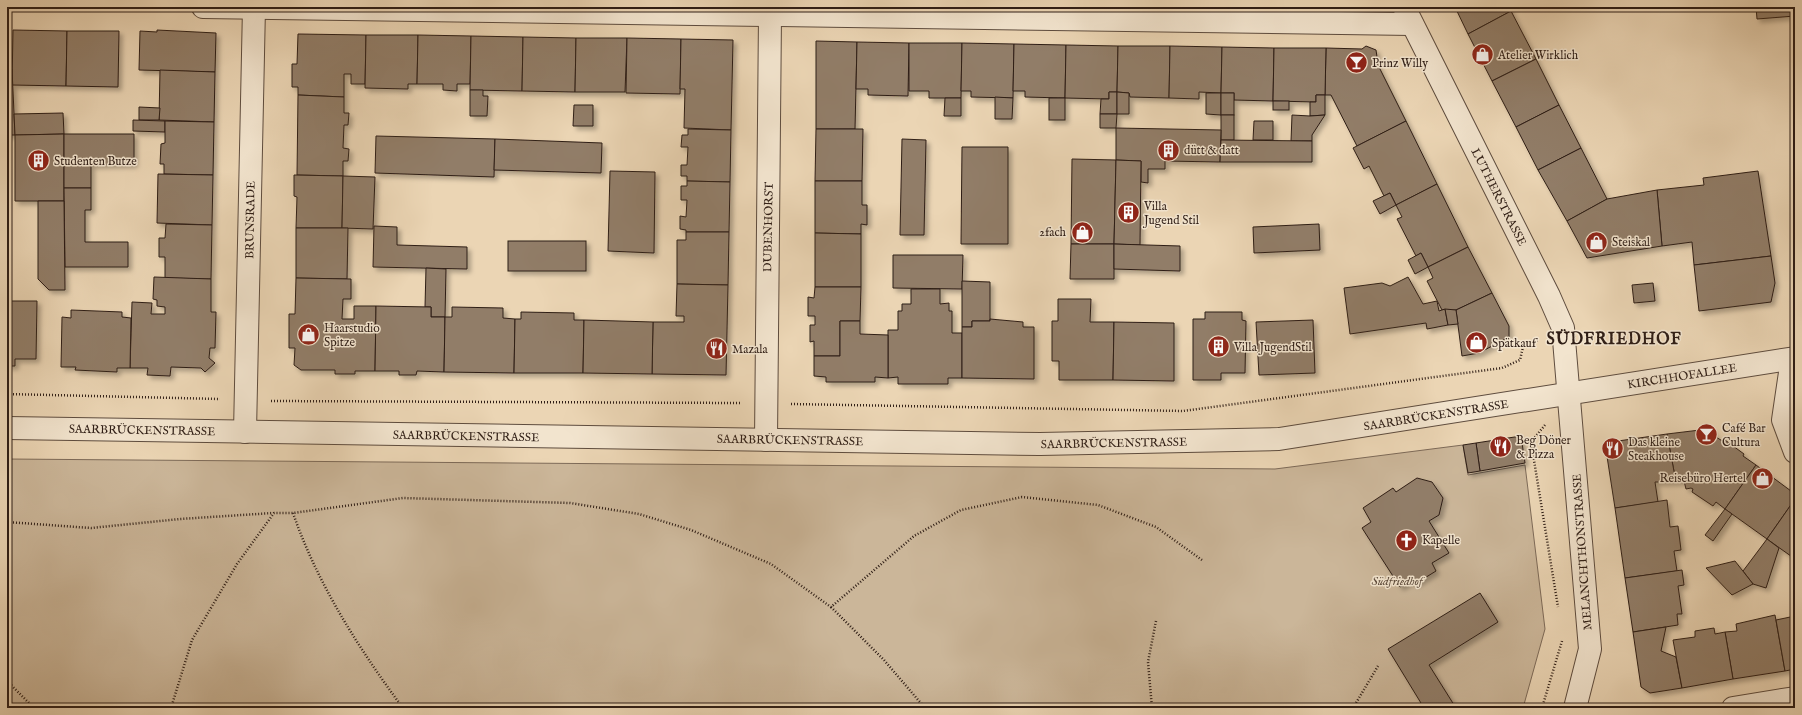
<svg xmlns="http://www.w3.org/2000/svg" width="1802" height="715" font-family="'IM FELL English',serif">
  <defs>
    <filter id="shadow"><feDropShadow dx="3.5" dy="3.5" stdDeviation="2" flood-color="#0004"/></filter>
  </defs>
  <rect width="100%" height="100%" fill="#ebd5b4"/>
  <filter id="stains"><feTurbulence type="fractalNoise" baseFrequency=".005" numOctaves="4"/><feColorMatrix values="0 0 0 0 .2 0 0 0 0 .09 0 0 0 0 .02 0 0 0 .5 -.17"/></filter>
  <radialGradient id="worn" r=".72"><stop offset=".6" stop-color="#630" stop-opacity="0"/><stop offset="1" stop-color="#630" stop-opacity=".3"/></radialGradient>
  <polygon fill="#cbb699" stroke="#7d6a58" points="1463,445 1468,475 1525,465 1545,629 1523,708 7,708 7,459 1275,469"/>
  <g fill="#917d68" stroke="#2f1e16" filter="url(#shadow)">
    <polygon points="1455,7 1509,7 1511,11 1468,34"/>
    <polygon points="1756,7 1795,7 1795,16 1757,19"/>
    <polygon points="1511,11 1536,59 1492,81 1468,34"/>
    <polygon points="13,30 67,31 66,86 12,85"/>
    <polygon points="157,30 216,33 215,72 139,70 140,31 157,32"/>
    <polygon points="67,31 119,31 118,87 66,86"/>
    <polygon points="298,34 366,35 365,84 351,84 351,74 344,74 344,97 298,95 298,87 292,87 292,64 297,64"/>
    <polygon points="366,35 418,35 417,84 408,84 408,89 365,88"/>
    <polygon points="418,35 471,36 470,84 457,84 457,91 443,90 443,84 417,84"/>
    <polygon points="471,36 523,37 522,91 470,90"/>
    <polygon points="523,37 576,38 575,92 522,91"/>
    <polygon points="576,38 627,38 625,92 575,92"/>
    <polygon points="627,38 681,39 680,94 626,93"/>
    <polygon points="681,39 733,40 731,130 684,128 685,89 680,89"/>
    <polygon points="816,41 857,42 855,129 816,129"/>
    <polygon points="857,42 909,43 908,96 868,95 868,89 856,89"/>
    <polygon points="909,43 962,43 961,98 929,98 929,91 909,91"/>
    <polygon points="962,43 1014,44 1013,98 971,97 971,91 961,91"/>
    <polygon points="1014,44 1066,45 1065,98 1025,97 1025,91 1013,91"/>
    <polygon points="1066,45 1118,46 1117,92 1109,92 1109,99 1065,98"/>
    <polygon points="1118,46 1170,46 1169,98 1130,97 1129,93 1117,92"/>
    <polygon points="1170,46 1222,47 1221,93 1199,92 1199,99 1169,98"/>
    <polygon points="1366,46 1376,50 1377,57 1375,59 1406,121 1357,146 1331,95 1325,95 1326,48 1362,49"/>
    <polygon points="1222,47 1274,48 1273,101 1234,100 1234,93 1221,93"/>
    <polygon points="1274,48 1326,48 1325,95 1316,95 1316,102 1273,101"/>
    <polygon points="1536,59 1559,105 1516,127 1492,81"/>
    <polygon points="7,68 12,69 15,135 7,135"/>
    <polygon points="160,70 215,72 214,122 159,120"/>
    <polygon points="470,90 483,90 483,96 488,96 487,116 470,116"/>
    <polygon points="1109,92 1117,92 1117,114 1100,114 1101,99 1109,99"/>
    <polygon points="1117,92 1129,93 1129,114 1117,114"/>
    <polygon points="1206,93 1221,93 1221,115 1206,114"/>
    <rect x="1221" y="93" width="13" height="22"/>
    <polygon points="298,95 344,97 344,113 349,113 348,125 344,125 343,148 349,149 348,161 343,161 343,176 297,175"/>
    <polygon points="1316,95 1325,95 1325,115 1310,116 1310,102 1316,102"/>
    <polygon points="995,97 1013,98 1012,119 995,119"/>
    <polygon points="945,98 961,98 961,116 944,116"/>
    <rect x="1049" y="98" width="16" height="22"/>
    <rect x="1273" y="101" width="16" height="9"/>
    <polygon points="574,105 593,105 593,126 573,126"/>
    <polygon points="1559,105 1581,148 1538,170 1516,127"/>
    <polygon points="139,107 160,108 159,120 139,120"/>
    <polygon points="63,113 64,134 15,135 14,114"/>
    <polygon points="1100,114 1117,114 1116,128 1100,128"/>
    <rect x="1221" y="115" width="13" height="25"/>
    <polygon points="1292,115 1310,116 1325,115 1312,135 1312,141 1291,141"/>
    <polygon points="133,120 165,121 165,132 133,131"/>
    <polygon points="165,121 214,122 213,175 164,174 164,164 160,164 161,144 165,143"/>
    <polygon points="1254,121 1273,121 1273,140 1253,140"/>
    <polygon points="1406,121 1437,184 1396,205 1390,193 1384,196 1369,166 1364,169 1353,148"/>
    <polygon points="1116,128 1221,130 1220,162 1165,161 1165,169 1148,169 1148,183 1141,182 1141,161 1116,160"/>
    <polygon points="688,129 731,130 730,182 687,181 687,176 681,176 681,165 687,165 688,147 681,147 682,135 688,135"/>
    <polygon points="816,129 863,129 862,181 815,181"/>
    <polygon points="64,134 64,201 15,201 15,135"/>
    <polygon points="64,134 134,134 134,164 91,165 91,188 64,188"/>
    <polygon points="376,136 495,139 494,177 375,173"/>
    <polygon points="495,139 602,143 601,173 494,170"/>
    <polygon points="902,139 926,140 924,235 900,235"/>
    <polygon points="1221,140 1312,141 1312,162 1220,162"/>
    <polygon points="962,147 1008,147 1008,244 961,244"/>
    <polygon points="1581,148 1607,199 1567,221 1538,170"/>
    <polygon points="1072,159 1116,160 1114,244 1071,244"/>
    <polygon points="1116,160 1141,161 1140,245 1114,244"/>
    <polygon points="610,171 655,172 654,253 608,251"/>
    <polygon points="1758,171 1771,256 1694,265 1692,242 1662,246 1657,190 1704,185 1703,178"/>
    <polygon points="158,174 213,175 212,225 157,223"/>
    <polygon points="294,175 343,176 342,228 296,228 297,197 294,196"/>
    <polygon points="343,176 375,177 373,229 342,228"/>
    <polygon points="687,181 730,182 729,232 686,232 686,230 680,229 680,216 686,217 687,200 681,200 681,186 687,186"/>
    <polygon points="815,181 862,181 862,205 867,205 867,225 861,224 861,234 815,233"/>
    <polygon points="1437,184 1468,247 1428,267 1421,253 1416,256 1397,219 1402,217 1396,205"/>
    <polygon points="64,188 91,188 91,210 85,210 85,242 128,242 128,267 65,267"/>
    <polygon points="1657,190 1662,246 1587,258 1567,221 1607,199"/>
    <polygon points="1390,193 1396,205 1380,214 1373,201"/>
    <polygon points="38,201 64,201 65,290 49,290 38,279"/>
    <polygon points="166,224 212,225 211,279 165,278 165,257 159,257 159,238 165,238"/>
    <polygon points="1319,224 1320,250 1254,253 1253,227"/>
    <polygon points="374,226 397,227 397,245 467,247 467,269 373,267"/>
    <polygon points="296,228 348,228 347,279 296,278"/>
    <polygon points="686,232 729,232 728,285 677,284 677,240 686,240"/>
    <polygon points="815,233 861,234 861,287 815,287"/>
    <rect x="508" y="241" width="78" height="30"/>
    <polygon points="1071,244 1114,244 1114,279 1070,279"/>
    <polygon points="1114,244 1180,246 1180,271 1114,269"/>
    <polygon points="1468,247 1492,293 1456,310 1442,310 1427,281 1433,278 1428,267"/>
    <polygon points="1421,253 1428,267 1415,274 1408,260"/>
    <polygon points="893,255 963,255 962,289 893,288"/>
    <polygon points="1771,256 1775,283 1771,302 1699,311 1694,265"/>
    <polygon points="1791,256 1795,256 1795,282"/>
    <polygon points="426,268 446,269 445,317 431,317 431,307 425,307"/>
    <polygon points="154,277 211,279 211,312 216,312 215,348 210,348 209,358 215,363 205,372 201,368 171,367 170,376 147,375 148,368 130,368 132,302 152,303 151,314 165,314 165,307 157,306 157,300 153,299"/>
    <polygon points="1408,277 1423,304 1437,301 1439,311 1445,309 1448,325 1427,329 1426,323 1350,334 1344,288 1382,283 1390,286"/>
    <polygon points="296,278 351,279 351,299 343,299 342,319 354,319 354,306 376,306 375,371 355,371 355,374 335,374 335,370 301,370 294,365 295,348 289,348 289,314 295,314"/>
    <polygon points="962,281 990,282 990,321 972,321 972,327 962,327"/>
    <polygon points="1653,283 1655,301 1634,303 1632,285"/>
    <polygon points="677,284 728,285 726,375 652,374 653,322 684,322 684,316 676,316"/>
    <polygon points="815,287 861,287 860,321 840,321 840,356 814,356 814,341 810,342 810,325 815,325 815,316 808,316 808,297 814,298"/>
    <polygon points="911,289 940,289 940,304 949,303 949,311 952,311 952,333 962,333 962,378 948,378 948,384 898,384 898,377 888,378 888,330 898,330 898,311 902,311 902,304 911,304"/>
    <polygon points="1492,293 1509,326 1509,337 1479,353 1462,356 1456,310"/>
    <polygon points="1058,299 1091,299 1090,322 1114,322 1113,380 1059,380 1059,361 1052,361 1052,321 1058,321"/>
    <polygon points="7,301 37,301 36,359 15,359 15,366 7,366"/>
    <polygon points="376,306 431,307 431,317 445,317 444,372 417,371 416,375 399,375 399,371 375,371"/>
    <polygon points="452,307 503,308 503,318 515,319 514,373 444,372 445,317 452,317"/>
    <polygon points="1445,309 1456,310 1458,324 1448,325"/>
    <polygon points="71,310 122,312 122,317 131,318 130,368 117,368 117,372 75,370 76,367 61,367 62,317 71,318"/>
    <polygon points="521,312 574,313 574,320 584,320 583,373 514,373 515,319 521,319"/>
    <polygon points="1205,312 1242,312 1242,320 1246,321 1245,373 1221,373 1221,380 1193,380 1193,319 1205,319"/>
    <polygon points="990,319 1023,322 1023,327 1034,327 1034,379 962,378 962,327 972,327 972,321 990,321"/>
    <polygon points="584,320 653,322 652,374 583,373"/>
    <polygon points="1313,320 1315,373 1259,375 1256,322"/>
    <polygon points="840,321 860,321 860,334 888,335 888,378 875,377 875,382 826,382 826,377 814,376 814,356 840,356"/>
    <polygon points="1114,322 1174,323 1174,381 1113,380"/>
    <polygon points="1703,427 1712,429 1716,437 1724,442 1725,440 1744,454 1743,456 1756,465 1725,509 1716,502 1713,506 1692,492 1693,489 1691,488 1686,489 1684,481 1676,482 1667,434 1700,430"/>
    <polygon points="1667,434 1676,482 1655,482 1658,502 1615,508 1606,450 1611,442"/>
    <polygon points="1521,436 1525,463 1480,471 1476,443"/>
    <polygon points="1476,443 1480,471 1468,473 1463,445"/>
    <polygon points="1756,465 1795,494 1795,499 1767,539 1725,509"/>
    <polygon points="1417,478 1432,482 1443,498 1439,515 1429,521 1449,553 1432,563 1436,571 1415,584 1412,580 1400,587 1362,528 1371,522 1363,508 1393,488 1396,492"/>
    <polygon points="1795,499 1795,559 1767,539"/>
    <polygon points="1667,500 1670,527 1678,526 1681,550 1674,551 1677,571 1625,578 1615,508"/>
    <polygon points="1725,509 1732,514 1713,541 1705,535"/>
    <polygon points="1767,539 1779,548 1766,588 1753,584 1743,571"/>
    <polygon points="1735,561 1753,584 1732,595 1706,568"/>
    <polygon points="1682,570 1684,585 1678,586 1682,614 1677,614 1678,625 1633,632 1625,578"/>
    <polygon points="1480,593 1498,622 1429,665 1456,708 1424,708 1388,649"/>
    <polygon points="1775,615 1785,671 1733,679 1725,632 1737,631 1736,624"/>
    <polygon points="1795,616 1795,669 1785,671 1776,620"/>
    <polygon points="1666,627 1661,651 1676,657 1682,688 1650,693 1641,687 1633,632"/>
    <polygon points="1714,628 1715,634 1725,632 1733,679 1682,688 1673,640 1695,637 1695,631"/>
  </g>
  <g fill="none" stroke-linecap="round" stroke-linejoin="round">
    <defs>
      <g id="minor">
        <polyline points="203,7 1412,24"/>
        <polyline points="1404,7 1549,296 1563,328 1590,649 1575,708"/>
        <polyline points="1792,359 1783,420 1795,452"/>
        <polyline points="245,432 254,7"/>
        <polyline points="766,440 770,15"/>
        <polyline points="1733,708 1795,698"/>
      </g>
      <polyline id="tertiary" points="7,428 1040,444 1279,439 1795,358"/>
    </defs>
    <use href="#minor" stroke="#5e4c3e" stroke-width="24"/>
    <use href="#tertiary" stroke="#5e4c3e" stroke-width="24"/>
    <g stroke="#2f1e16" stroke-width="2.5" stroke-dasharray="1 2" stroke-linecap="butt">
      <polyline points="7,394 220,399"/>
      <polyline points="271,401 740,403"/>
      <polyline points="791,404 1183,411 1502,368 1520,360 1523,347 1538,340"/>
      <polyline points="1545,425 1531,442 1558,607"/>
      <path d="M293,513C317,583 359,649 403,708"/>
      <polyline points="7,522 91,528 180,519 273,513"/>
      <polyline points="831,607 884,660 925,708"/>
      <polyline points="7,681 34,708"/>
      <polyline points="171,708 192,640 237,564 274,513 293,513 403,498 570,503 639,514 691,530 771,564 831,607 914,536 961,510 1022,497 1098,505 1156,527 1202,560"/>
      <polyline points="1152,708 1148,662 1156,621"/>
      <polyline points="1353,708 1378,666"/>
      <polyline points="1542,708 1562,641"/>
    </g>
    <use href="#minor" stroke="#f2e4ce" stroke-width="22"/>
    <use href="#tertiary" stroke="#f2e4ce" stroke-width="22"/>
  </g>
  <defs>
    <symbol id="shop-disc" viewBox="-11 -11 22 22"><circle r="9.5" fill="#8f2418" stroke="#f2e4ce"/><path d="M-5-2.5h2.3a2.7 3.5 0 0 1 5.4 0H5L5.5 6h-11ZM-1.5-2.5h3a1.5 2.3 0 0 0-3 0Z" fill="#fff"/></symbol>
    <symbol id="bar-disc" viewBox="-11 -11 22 22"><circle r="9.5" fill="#8f2418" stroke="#f2e4ce"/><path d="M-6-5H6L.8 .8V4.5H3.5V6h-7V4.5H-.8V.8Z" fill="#fff"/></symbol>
    <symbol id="building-disc" viewBox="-11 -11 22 22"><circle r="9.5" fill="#8f2418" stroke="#f2e4ce"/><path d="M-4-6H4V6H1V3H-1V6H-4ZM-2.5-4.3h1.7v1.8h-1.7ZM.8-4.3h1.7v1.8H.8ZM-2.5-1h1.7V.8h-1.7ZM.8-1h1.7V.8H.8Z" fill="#fff"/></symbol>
    <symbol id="restaurant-disc" viewBox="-11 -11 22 22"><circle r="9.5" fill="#8f2418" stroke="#f2e4ce"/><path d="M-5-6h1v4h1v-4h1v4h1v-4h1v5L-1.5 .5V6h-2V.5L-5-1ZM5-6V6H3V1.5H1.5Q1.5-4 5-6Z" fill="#fff"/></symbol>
    <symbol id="church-disc" viewBox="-11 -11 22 22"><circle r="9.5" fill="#8f2418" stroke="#f2e4ce"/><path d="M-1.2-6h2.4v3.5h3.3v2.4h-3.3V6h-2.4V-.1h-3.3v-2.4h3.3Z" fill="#fff"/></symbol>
  </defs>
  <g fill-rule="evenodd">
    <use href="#shop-disc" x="1470" y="42" width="25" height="25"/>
    <use href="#bar-disc" x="1344" y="50" width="25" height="25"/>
    <use href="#building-disc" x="1156" y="138" width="25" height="25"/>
    <use href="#building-disc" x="26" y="148" width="25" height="25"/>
    <use href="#building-disc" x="1116" y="200" width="25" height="25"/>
    <use href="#shop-disc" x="1070" y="220" width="25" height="25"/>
    <use href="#shop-disc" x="1584" y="230" width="25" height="25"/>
    <use href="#shop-disc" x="296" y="322" width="25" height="25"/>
    <use href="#shop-disc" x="1464" y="330" width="25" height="25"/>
    <use href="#building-disc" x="1206" y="334" width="25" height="25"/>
    <use href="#restaurant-disc" x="704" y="336" width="25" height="25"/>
    <use href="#bar-disc" x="1694" y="422" width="25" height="25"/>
    <use href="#restaurant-disc" x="1488" y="434" width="25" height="25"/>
    <use href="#restaurant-disc" x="1600" y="436" width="25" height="25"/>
    <use href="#shop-disc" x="1750" y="466" width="25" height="25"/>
    <use href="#church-disc" x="1394" y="528" width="25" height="25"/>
  </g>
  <g text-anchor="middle" stroke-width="3" stroke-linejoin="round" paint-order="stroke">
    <g font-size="12" fill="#2f1e16" stroke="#f2e4ce" text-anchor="start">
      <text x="1498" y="59">Atelier Wirklich</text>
      <text x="1372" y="67">Prinz Willy</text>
      <text x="1184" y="154">dütt &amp; datt</text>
      <text x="54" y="165">Studenten Butze</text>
      <text x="1144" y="210">Villa<tspan x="1144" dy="14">Jugend Stil</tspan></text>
      <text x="1066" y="236" text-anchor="end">2fach</text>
      <text x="1612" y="246">Steiskal</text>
      <text x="324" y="332">Haarstudio<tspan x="324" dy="14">Spitze</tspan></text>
      <text x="1492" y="347">Spätkauf</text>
      <text x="1234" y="351">Villa JugendStil</text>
      <text x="732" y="353">Mazala</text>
      <text x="1722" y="432">Café Bar<tspan x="1722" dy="14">Cultura</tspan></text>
      <text x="1516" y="444">Beg Döner<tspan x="1516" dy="14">&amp; Pizza</tspan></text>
      <text x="1628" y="446">Das kleine<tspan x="1628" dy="14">Steakhouse</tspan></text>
      <text x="1746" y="482" text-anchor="end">Reisebüro Hertel</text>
      <text x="1422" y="544">Kapelle</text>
    </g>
    <g font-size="12" fill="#2f1e16" stroke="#f2e4ce">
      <text transform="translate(1499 197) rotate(63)" y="4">LUTHERSTRASSE</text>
      <text transform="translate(250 220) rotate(-89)" y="4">BRUNSRADE</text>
      <text transform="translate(768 227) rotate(-89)" y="4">DUBENHORST</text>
      <text transform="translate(1682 376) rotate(-9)" y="4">KIRCHHOFALLEE</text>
      <text transform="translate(1436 415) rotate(-9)" y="4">SAARBRÜCKENSTRASSE</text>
      <text transform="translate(142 430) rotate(1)" y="4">SAARBRÜCKENSTRASSE</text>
      <text transform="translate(466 436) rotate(1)" y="4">SAARBRÜCKENSTRASSE</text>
      <text transform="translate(790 440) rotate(1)" y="4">SAARBRÜCKENSTRASSE</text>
      <text transform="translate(1114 443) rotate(-1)" y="4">SAARBRÜCKENSTRASSE</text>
      <text transform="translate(1582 552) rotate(-94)" y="4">MELANCHTHONSTRASSE</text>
    </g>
    <g font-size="12" font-style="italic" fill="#5e4c3d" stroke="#f2e4ce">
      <text x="1397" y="585">Südfriedhof</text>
    </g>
    <g font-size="16" font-weight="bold" letter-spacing="1" fill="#2f1e16" stroke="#f2e4ce">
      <text x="1614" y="344">SÜDFRIEDHOF</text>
    </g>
  </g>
  <rect width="1802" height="715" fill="none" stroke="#ebd5b4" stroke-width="24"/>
  <rect x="8" y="8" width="1786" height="699" fill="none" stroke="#2f1e16" stroke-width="2"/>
  <rect x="12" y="12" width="1778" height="691" fill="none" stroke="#2f1e16"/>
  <rect width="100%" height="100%" filter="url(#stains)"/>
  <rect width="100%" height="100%" fill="url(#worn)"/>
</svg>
